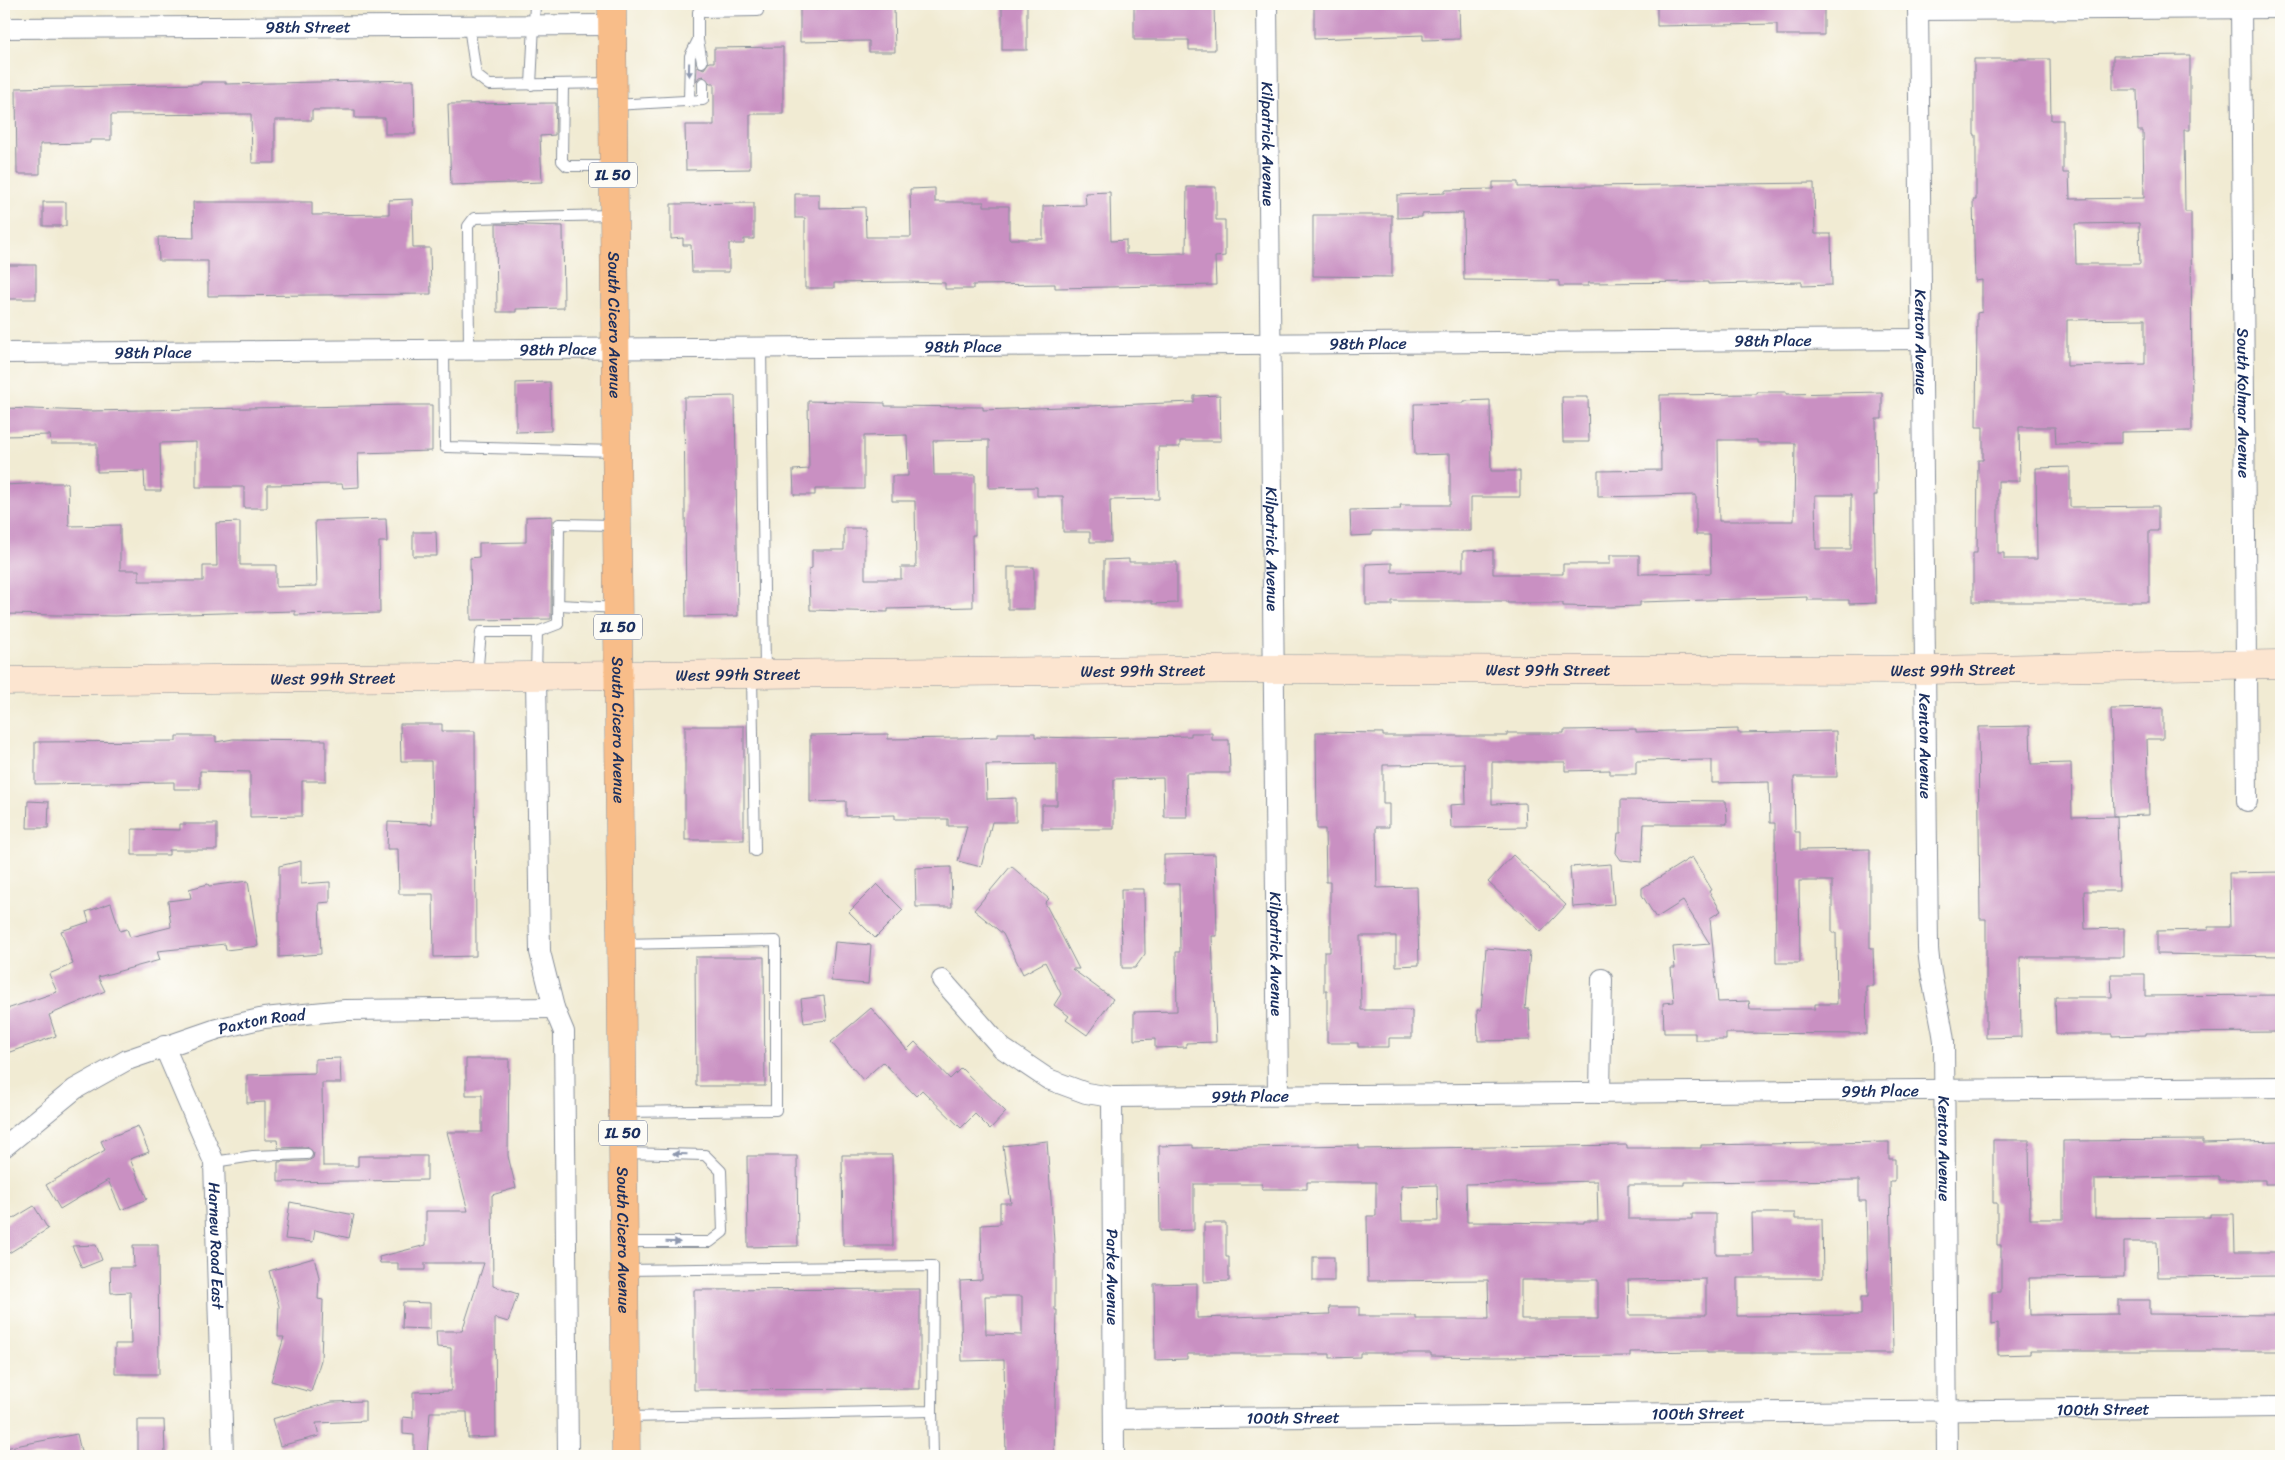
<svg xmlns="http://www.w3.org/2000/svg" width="2285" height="1460" font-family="Sriracha,sans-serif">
  <rect width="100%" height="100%" fill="#fdfcf7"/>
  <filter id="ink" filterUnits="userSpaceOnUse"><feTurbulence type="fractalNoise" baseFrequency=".02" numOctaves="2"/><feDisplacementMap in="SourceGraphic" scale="10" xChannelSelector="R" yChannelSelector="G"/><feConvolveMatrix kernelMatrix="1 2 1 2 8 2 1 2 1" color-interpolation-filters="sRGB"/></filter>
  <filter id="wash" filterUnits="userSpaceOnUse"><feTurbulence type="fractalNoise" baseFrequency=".0096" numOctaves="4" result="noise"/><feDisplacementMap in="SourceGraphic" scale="20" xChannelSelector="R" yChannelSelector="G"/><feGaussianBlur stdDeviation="1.12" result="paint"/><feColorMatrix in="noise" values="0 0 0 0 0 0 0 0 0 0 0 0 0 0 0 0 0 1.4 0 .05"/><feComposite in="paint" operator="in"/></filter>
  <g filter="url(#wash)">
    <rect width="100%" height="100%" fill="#f1ebd3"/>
    <g id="blocks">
      <g fill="#c990c2" fill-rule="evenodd">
        <rect x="1002" y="4" width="25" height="46"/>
        <polygon points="1134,4 1214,4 1215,50 1189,50 1189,40 1134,40"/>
        <polygon points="1411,4 1411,7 1459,6 1460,39 1423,40 1423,35 1314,39 1314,6"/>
        <polygon points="1657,4 1824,5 1824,35 1777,35 1777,24 1657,26"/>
        <polygon points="831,6 894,6 895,52 869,52 869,41 800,42 800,9 831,9"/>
        <polygon points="783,47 783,114 750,114 750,169 686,170 685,125 714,125 714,83 710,83 703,76 699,77 696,82 697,66 704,69 709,62 714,62 714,48"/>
        <path d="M2190,55V130H2184L2185,212H2191L2192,431L2121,432V443L2056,444L2055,427H2019L2020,481H1998V553H2004V559H2037L2036,468L2070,467V507L2158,506V531H2149V602H1973V553H1977L1978,460H1983V427H1976L1977,313L1982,312V280L1975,281L1973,200H1976V135H1974V59H2050L2051,120H2063V173H2069L2070,199L2144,198L2143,131H2138L2137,90H2113V56ZM2139,223L2140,264H2076L2075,224ZM2145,319V364L2067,366V320Z"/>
        <polygon points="414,80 415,134 385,134 385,118 355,118 355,110 312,110 312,120 275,120 275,163 252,163 251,114 111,115 111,140 90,140 90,143 40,144 40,174 17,174 16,88 201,84 201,82 226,82 226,84"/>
        <polygon points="556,103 555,135 540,136 542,182 451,185 448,104"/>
        <polygon points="1493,182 1518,182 1518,187 1814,183 1815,234 1831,234 1832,285 1802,286 1802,282 1708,284 1708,282 1588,283 1588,286 1559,286 1559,281 1464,280 1463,213 1422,214 1422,217 1397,218 1397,195 1445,193 1445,190 1493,189"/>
        <polygon points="1187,187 1216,187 1216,220 1225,220 1225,256 1215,257 1216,285 1055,288 1055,284 973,285 973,289 945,289 945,283 905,282 834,283 834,288 805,288 805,218 795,218 795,194 819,194 819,208 865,207 866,237 911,237 910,189 935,188 935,202 984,202 984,206 1009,206 1009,239 1043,239 1043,206 1086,205 1085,193 1110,192 1111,241 1126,240 1126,254 1186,253"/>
        <polygon points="412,199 413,248 430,248 431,294 208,296 208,261 159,261 158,237 194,238 193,202 312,202 312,215 389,214 389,200"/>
        <rect x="43" y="202" width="23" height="24"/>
        <polygon points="754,203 754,239 744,239 744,244 729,244 729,272 692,272 691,245 683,245 683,238 671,239 671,204"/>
        <polygon points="1313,215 1392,215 1392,277 1313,276"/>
        <polygon points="496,224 563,226 564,308 516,309 516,312 497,312"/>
        <rect x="4" y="265" width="32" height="34"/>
        <polygon points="550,382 551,431 516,432 516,383"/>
        <path d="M1757,392H1786V394L1882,392V419H1876L1877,495H1874L1876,603L1849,604V600H1807V597L1640,602V606L1610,607L1563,606V603H1507V601H1392V605H1366V564L1392,563V572L1463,571V551L1493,550V574H1563V564H1610V555H1639V574L1711,573L1710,535H1696V495L1598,497V471L1661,470L1660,395L1757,394ZM1718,440H1757V443H1795L1794,521H1719ZM1815,495H1851V549H1816Z"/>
        <polygon points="1220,395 1221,441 1180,441 1180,447 1158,447 1159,499 1110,500 1111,542 1090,542 1090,532 1063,532 1063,496 1037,496 1037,487 989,488 989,440 933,441 934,475 975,475 975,535 972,535 973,607 888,609 888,612 810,610 809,569 812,568 812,550 844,550 844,528 865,528 865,579 901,579 901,567 916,567 915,501 892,501 892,476 908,476 907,435 864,436 864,489 815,489 815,495 794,495 793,470 809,469 808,401 885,403 885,406 983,407 983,410 1194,402 1194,396"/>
        <polygon points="735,396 738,616 686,617 684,397"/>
        <polygon points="1562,397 1588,397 1589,442 1563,442"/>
        <polygon points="1490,400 1491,471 1520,471 1520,497 1471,497 1471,531 1372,531 1372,535 1351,536 1350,510 1401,509 1400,505 1450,505 1450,454 1415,455 1414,404 1464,403 1464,401"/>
        <polygon points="406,405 432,405 432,451 358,453 359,487 343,488 342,484 267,485 267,508 244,508 244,487 196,487 196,442 160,443 161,491 145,491 144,471 97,472 97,444 51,444 50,435 4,436 4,408 89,411"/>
        <polygon points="45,483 68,483 69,526 120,525 120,570 139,570 139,581 203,581 203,566 217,566 216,523 240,522 240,565 276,565 276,587 317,586 315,521 386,519 387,542 379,542 380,613 295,615 295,611 114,616 4,614 4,485"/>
        <polygon points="552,516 551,619 471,620 470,558 479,557 479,543 526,542 526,517"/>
        <polygon points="413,532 436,532 437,556 413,556"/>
        <polygon points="1129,559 1129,562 1177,562 1177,603 1152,604 1152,601 1104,601 1104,560"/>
        <rect x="1008" y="567" width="26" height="42"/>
        <polygon points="2163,708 2163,739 2147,739 2149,815 2114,816 2111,709"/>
        <polygon points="400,724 442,724 442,731 475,731 476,956 434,957 433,894 399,894 398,849 387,849 388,822 432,824 431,761 401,761"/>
        <rect x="685" y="726" width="59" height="114"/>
        <polygon points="2030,726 2031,764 2071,763 2072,817 2117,816 2119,891 2084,891 2085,929 2124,928 2124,957 2020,957 2021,1037 1986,1038 1986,919 1980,919 1978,727"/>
        <polygon points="1636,729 1636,732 1738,729 1738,733 1836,731 1837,777 1794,777 1795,832 1800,832 1800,850 1870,849 1870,948 1873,948 1874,986 1866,986 1867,1034 1726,1033 1726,1040 1695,1040 1695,1033 1664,1033 1663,1003 1674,1002 1671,968 1675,968 1673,947 1710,944 1683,901 1656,918 1642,895 1642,888 1692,857 1712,890 1709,891 1721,911 1710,918 1718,1002 1749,1001 1750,1009 1815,1009 1815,1004 1837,1004 1836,933 1832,933 1832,881 1799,881 1800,963 1776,963 1775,823 1770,823 1769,782 1712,783 1712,760 1636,761 1636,774 1610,774 1610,770 1565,771 1565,762 1492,762 1492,804 1525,803 1526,827 1451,828 1450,805 1466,804 1465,764 1383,765 1383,804 1389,804 1389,827 1376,827 1377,888 1417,887 1419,965 1396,966 1396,936 1360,936 1361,1010 1412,1010 1412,1038 1389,1038 1389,1047 1358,1047 1358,1043 1327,1043 1327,991 1324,991 1324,952 1330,952 1330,882 1326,882 1325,829 1317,829 1316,732 1383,733 1383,736 1507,736 1507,733 1564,733 1564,730"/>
        <polygon points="998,733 1035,733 1035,737 1082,738 1191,736 1191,733 1212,733 1212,740 1229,740 1230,773 1186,773 1187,817 1164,817 1163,778 1114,779 1114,829 1042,829 1042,805 1057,805 1057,764 986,765 987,799 1016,798 1016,822 992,822 981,867 958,861 967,826 948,826 948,819 895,819 895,815 846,816 846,801 810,802 810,735 888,734 888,739 957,738 998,737"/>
        <polygon points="176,736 216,736 216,742 233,739 326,740 326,781 302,781 302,816 250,817 250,772 200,771 200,789 174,789 174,782 35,784 35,742 176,741"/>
        <polygon points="1621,800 1726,801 1727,824 1644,824 1642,862 1621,860 1616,853 1618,833 1621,833"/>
        <polygon points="28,801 49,802 48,828 27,828"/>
        <polygon points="180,824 217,824 217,850 169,850 169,855 132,855 132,829 180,830"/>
        <polygon points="1215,854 1217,936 1212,936 1216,1042 1186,1043 1186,1047 1155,1048 1155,1039 1134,1040 1134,1012 1177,1011 1176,952 1180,952 1179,884 1164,884 1164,855"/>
        <polygon points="1513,855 1566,905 1541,932 1488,882"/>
        <polygon points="301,861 301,884 330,882 330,902 319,903 321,954 279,957 279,866"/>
        <polygon points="1611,864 1614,904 1573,907 1570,867"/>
        <polygon points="1011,866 1049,899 1045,903 1079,969 1072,969 1113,999 1087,1035 1066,1020 1069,1016 1054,1005 1061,994 1045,962 1023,974 1003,934 974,910"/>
        <polygon points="951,867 952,907 916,907 915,868"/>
        <polygon points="2281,872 2281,956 2157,954 2157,931 2208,930 2208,927 2230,927 2229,873"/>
        <polygon points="248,881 258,946 226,950 225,944 157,951 160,960 98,977 105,991 49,1015 56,1036 4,1054 4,1010 57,992 49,974 73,964 61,931 89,922 86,912 111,903 120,931 127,929 130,937 171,927 168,901 191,898 189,889 208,884 209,886"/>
        <polygon points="877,884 903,910 875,938 849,912"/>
        <polygon points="1121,889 1144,889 1145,954 1135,968 1122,968"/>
        <polygon points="835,942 871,945 868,984 831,981"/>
        <polygon points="1486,948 1530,952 1525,1009 1529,1009 1530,1040 1478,1041 1477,1010 1481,1010"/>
        <polygon points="695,957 764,957 765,1086 696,1086"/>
        <polygon points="2111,974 2145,974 2145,996 2281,995 2281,1032 2145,1033 2145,1035 2112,1036 2112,1034 2056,1034 2055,997 2112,997"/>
        <polygon points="824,996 827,1020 804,1023 801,999"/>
        <polygon points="871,1008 907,1050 915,1042 950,1079 961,1068 1006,1112 990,1129 975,1114 961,1128 922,1090 916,1096 883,1062 863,1080 831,1042"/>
        <polygon points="340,1058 341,1083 322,1083 323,1166 358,1166 358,1156 427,1156 427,1180 278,1182 278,1162 308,1161 313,1158 314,1153 307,1147 278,1148 277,1140 265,1140 265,1102 247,1103 247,1075 315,1073 315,1059"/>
        <polygon points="466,1059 509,1059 508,1156 516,1188 492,1195 493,1286 518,1294 508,1322 495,1318 496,1437 468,1438 467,1412 430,1412 427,1456 414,1456 414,1435 403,1434 403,1417 413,1418 413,1392 451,1391 451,1348 437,1347 436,1331 462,1331 484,1263 425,1263 425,1270 398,1270 398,1263 380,1263 379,1257 426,1245 426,1211 468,1211 447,1132 482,1132 482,1095 466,1095"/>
        <polygon points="138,1126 149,1152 130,1159 147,1199 121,1210 108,1180 60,1209 46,1185 105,1150 101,1141"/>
        <polygon points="1993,1140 2029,1140 2030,1219 2063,1219 2063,1141 2203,1140 2203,1143 2281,1141 2281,1184 2265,1184 2265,1180 2219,1180 2219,1176 2095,1179 2095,1218 2210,1217 2210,1214 2234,1214 2235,1252 2281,1252 2281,1276 2158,1277 2157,1242 2124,1242 2124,1277 2029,1278 2030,1315 2118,1314 2118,1300 2150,1300 2150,1314 2281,1315 2281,1351 2030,1351 2030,1354 1998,1355 1998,1323 1992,1324 1992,1292 2001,1292 2001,1245 1997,1245 1997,1203 1993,1203"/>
        <path d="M1047,1141L1055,1256V1310H1057L1054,1456H1006L1004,1360L962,1361L960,1281L982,1280L981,1225L1000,1224V1203H1011L1003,1146ZM985,1296H1022V1335L986,1334Z"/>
        <path d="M1889,1142V1159H1895V1181H1890L1893,1353H1707V1351L1630,1352V1356L1489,1357L1431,1356V1353H1360V1357L1330,1358V1354H1187V1359L1155,1360L1154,1284L1197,1283V1318L1330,1314L1329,1307H1359V1316H1416V1319H1489L1488,1280L1368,1281L1367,1216H1376V1182H1307V1189H1262V1184H1194V1230L1160,1231L1159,1146L1193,1145V1148L1359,1145V1149L1627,1145V1148H1701V1145ZM1859,1180V1201H1866L1868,1297H1861V1315L1737,1316V1278H1823L1822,1219H1795V1213H1752L1753,1254H1716V1214H1692V1219H1628V1185H1685V1182ZM1597,1181L1598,1221H1584V1223L1467,1222L1466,1184ZM1437,1185L1438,1221H1402L1401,1186ZM1706,1279V1315H1629L1628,1280ZM1521,1280H1598V1319H1521Z"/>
        <polygon points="842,1155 892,1155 893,1246 843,1246"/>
        <polygon points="747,1156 797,1156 798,1246 748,1247"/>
        <polygon points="290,1202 354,1215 349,1238 315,1230 313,1242 285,1239"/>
        <polygon points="34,1206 48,1229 4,1256 4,1224"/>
        <polygon points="1204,1223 1226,1223 1226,1257 1229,1257 1229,1281 1204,1282"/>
        <polygon points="96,1245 102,1260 82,1268 72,1246"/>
        <polygon points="133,1245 158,1245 159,1374 115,1374 115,1344 131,1344 130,1292 111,1293 110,1267 134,1267"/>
        <rect x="1313" y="1257" width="21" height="24"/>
        <polygon points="314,1258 319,1277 318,1299 323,1300 321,1360 311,1392 271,1381 284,1337 278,1337 279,1306 269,1271"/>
        <polygon points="920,1289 920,1389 694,1390 694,1290"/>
        <polygon points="403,1302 430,1303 430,1329 402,1328"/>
        <polygon points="365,1401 365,1421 316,1423 319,1436 280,1446 272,1419 332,1402"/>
        <polygon points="138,1420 164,1420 165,1456 138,1456"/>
        <polygon points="77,1434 82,1456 6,1456 5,1448"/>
      </g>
    </g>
  </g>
  <g filter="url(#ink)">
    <use href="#blocks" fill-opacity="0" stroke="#868d98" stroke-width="1"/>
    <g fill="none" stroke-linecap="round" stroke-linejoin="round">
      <defs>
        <g id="lane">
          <polyline points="469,26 476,75 489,85 612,83"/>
          <polyline points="702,62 698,40 698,12 758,11 758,4"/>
          <polyline points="563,84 562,161 567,166 612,166"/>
          <polyline points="531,85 535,4"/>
          <polyline points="689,101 690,56 698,40"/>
          <polyline points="614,105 703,100 703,83"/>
          <polyline points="761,346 765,673"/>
          <polyline points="469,348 468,226 474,218 613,215"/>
          <polyline points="444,349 445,447 616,451"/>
          <polyline points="559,605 618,608"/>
          <polyline points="537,632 558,624 559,524 615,525"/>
          <polyline points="477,676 481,632 537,632 536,674"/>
          <polyline points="752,676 755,851"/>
          <polyline points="621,944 776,941 776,1110 624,1112"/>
          <polyline points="625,1153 705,1155 721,1171 723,1232 710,1242 625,1242"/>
          <polyline points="214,1162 253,1156 307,1154"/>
          <polyline points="626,1270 933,1266 932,1411 626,1417"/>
          <polyline points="932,1411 933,1456"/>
        </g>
        <g id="street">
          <path id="s1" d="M1267,4L1278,1094"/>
          <path id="s2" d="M1918,4L1928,948C1930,980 1940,1010 1944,1041L1947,1456"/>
          <path id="s3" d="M2241,4L2247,801"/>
          <polyline points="1918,10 2281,8"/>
          <path id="s4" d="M4,28L612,25"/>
          <path id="s5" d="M4,353L1921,339"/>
          <polyline points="536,677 540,952 554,1008 564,1032 568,1456"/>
          <path id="s6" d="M942,980L1002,1048L1048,1079L1086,1093L1112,1097L2281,1087"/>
          <path id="s7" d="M164,1046L214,1162L223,1456"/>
          <polyline points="1600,1093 1602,979"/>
          <path id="s8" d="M1112,1097L1114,1456"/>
          <path id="s9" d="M4,1147L75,1089L127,1060L217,1029L264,1018L345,1010L554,1008"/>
          <path id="s10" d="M1114,1419L2281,1407"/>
        </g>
        <g id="secondary">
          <path id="s11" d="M4,681L1274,669L1925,670L2281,664"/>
        </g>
        <g id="primary">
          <path id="s12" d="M612,4L626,1456"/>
        </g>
      </defs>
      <use href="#lane" stroke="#868d98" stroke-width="12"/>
      <use href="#street" stroke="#868d98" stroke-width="22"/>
      <use href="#secondary" stroke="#868d98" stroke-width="29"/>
      <use href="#primary" stroke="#868d98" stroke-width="29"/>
      <use href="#lane" stroke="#fff" stroke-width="10"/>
      <use href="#street" stroke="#fff" stroke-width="20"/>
      <use href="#secondary" stroke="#fce5d0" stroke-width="28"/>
      <use href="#primary" stroke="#f8bd89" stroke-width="28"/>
    </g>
    <defs><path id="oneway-solid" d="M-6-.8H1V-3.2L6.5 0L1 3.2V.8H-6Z" transform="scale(1.25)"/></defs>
    <g fill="#8d97ae">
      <use href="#oneway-solid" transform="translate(689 70) rotate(91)"/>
      <use href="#oneway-solid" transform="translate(680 1154) rotate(-179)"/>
      <use href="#oneway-solid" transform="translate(673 1242) rotate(1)"/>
    </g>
  </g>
  <g text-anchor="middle" stroke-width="4" stroke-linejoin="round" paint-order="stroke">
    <g fill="#fdfcf7" stroke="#5f6c8c" stroke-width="1">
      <rect x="589" y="162.5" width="48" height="25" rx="4"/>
      <rect x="594" y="614.5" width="48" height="25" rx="4"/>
      <rect x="599" y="1120.5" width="48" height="25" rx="4"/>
    </g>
    <g font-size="15" font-weight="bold" fill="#1b2f5e">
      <text x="613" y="180">IL 50</text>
      <text x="618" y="632">IL 50</text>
      <text x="623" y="1138">IL 50</text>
    </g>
    <g font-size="16" fill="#1b2f5e" stroke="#fdfcf7">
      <text dy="6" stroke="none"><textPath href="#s4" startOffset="304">98th Street</textPath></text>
      <text dy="6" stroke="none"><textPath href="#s1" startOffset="140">Kilpatrick Avenue</textPath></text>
      <text dy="6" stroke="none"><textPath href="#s12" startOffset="321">South Cicero Avenue</textPath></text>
      <text dy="6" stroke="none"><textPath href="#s5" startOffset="1769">98th Place</textPath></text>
      <text dy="6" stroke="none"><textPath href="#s2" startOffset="338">Kenton Avenue</textPath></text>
      <text dy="6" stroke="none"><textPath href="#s5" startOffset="1364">98th Place</textPath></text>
      <text dy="6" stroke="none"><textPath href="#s5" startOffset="959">98th Place</textPath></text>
      <text dy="6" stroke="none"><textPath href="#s5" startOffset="554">98th Place</textPath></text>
      <text dy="6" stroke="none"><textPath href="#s5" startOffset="149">98th Place</textPath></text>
      <text dy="6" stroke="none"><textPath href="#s3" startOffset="399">South Kolmar Avenue</textPath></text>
      <text dy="6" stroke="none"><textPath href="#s1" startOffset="545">Kilpatrick Avenue</textPath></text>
      <text dy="6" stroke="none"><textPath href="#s11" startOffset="1544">West 99th Street</textPath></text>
      <text dy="6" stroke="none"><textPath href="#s11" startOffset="1949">West 99th Street</textPath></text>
      <text dy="6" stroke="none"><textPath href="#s11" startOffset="1139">West 99th Street</textPath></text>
      <text dy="6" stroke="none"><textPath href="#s11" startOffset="734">West 99th Street</textPath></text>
      <text dy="6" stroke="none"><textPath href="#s11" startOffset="329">West 99th Street</textPath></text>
      <text dy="6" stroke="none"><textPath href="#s12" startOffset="726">South Cicero Avenue</textPath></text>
      <text dy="6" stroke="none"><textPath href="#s2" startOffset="742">Kenton Avenue</textPath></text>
      <text dy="6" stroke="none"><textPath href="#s1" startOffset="950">Kilpatrick Avenue</textPath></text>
      <text dy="6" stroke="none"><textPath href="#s9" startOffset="292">Paxton Road</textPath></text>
      <text dy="6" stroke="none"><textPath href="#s6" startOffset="981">99th Place</textPath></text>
      <text dy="6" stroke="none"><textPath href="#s6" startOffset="351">99th Place</textPath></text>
      <text dy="6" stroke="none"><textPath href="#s2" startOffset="1146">Kenton Avenue</textPath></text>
      <text dy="6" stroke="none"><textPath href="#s12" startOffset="1236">South Cicero Avenue</textPath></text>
      <text dy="6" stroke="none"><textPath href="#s7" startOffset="210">Harnew Road East</textPath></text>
      <text dy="6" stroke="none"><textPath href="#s8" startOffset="180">Parke Avenue</textPath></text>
      <text dy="6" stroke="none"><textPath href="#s10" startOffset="989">100th Street</textPath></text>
      <text dy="6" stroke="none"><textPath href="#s10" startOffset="584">100th Street</textPath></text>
      <text dy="6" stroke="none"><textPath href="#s10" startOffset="179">100th Street</textPath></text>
    </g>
  </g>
  <rect width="2285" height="1460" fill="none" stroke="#fdfcf7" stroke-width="20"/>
</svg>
